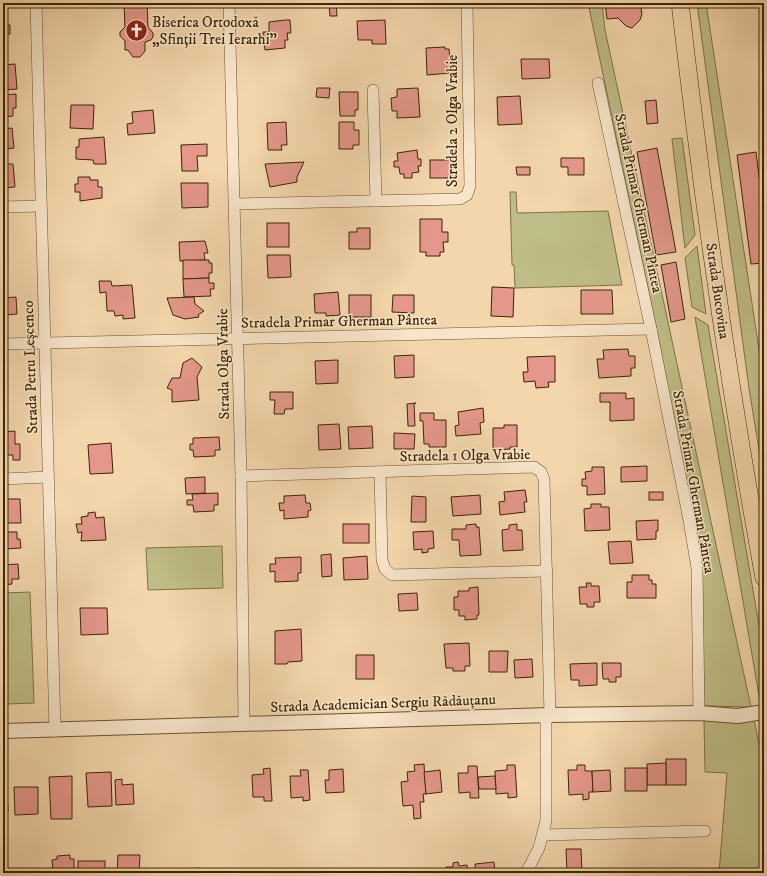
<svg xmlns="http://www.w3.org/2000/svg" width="767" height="876" font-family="'IM FELL DW Pica',serif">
  <rect width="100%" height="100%" fill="#f3d6ac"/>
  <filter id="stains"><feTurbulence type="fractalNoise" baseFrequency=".005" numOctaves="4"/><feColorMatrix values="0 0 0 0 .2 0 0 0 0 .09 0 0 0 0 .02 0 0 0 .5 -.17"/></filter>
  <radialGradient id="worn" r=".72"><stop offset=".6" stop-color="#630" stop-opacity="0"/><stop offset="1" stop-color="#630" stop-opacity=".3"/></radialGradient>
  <g fill="#bfbd87" stroke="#7e7246">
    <polygon points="588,3 602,3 605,30 751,707 704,706 702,568 658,336"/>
    <polygon points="697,3 706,3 764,382 764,481 749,388"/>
    <polygon points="682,138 695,235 685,248 672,139"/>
    <polygon points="510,192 516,192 517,213 608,211 622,285 515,288 514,265 512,265"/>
    <polygon points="697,246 706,314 692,307 685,258"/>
    <polygon points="695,317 708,325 764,655 764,707 761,708"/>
    <polygon points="222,546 223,588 148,590 146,548"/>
    <polygon points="30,592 34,703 7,704 3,593"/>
    <polygon points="704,719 754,720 764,767 764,873 719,873 727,773 705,772"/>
  </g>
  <g fill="#e4978a" stroke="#3d2605">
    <polygon points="120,3 152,3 147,3 148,27 153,33 153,37 151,40 145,42 145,51 140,57 133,57 128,50 125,50 125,41 120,36 120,32 125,27 124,4"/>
    <polygon points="329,3 336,3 337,16 330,16"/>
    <polygon points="605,3 640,3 642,14 640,20 632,28 626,26 618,18 607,19"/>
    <polygon points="285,20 290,20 291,33 287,33 288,40 285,40 285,48 265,50 263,32 269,32 269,22"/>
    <polygon points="385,20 386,44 372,44 372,40 358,40 357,21"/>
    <polygon points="3,25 10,25 10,34 6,34 7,51 3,51"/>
    <polygon points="445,47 445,49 449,49 451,73 427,75 426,48"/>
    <polygon points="521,59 549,59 550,78 522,79"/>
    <polygon points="15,64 17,89 3,90 3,65"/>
    <polygon points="317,88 330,88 329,98 316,97"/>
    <polygon points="418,88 420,117 397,118 397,111 392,111 391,98 397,97 397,89"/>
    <polygon points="339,92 358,92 358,110 355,110 355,116 340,116"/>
    <polygon points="16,94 16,108 13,108 13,116 3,117 3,95"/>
    <polygon points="520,96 522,124 498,125 497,97"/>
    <polygon points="656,100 658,123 647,124 645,101"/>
    <polygon points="71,105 94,105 93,129 70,128"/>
    <polygon points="153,110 155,133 128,135 127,124 133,123 132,112"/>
    <polygon points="286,122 287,145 281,145 282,150 268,150 267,123"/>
    <polygon points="339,122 354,122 354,130 359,130 359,145 353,145 353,149 339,149"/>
    <polygon points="12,128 14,148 4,149 5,155 3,155 3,129"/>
    <polygon points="104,137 106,164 94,164 93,160 76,159 76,147 79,147 79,139"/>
    <polygon points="207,144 207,156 197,156 198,171 182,171 181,145"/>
    <polygon points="657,148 676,252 656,255 637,152"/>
    <polygon points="417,150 418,159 421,159 421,166 418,166 419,172 412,173 412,178 404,178 404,174 400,174 399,167 394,167 394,161 398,161 397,153"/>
    <polygon points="756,152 764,217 764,263 751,264 737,155"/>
    <polygon points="3,158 7,158 7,164 13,164 15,187 3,188"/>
    <polygon points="561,158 584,158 584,175 568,175 568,167 561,167"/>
    <rect x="430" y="160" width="22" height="18"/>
    <polygon points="304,162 297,177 297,182 270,187 265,164"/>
    <polygon points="516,167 530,167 530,175 517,175"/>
    <polygon points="78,177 90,177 90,180 98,180 98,187 102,187 102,198 80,201 80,192 75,192 75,184 78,184"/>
    <polygon points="181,183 208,183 208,207 182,208"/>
    <polygon points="420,219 442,219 442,232 448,232 448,242 443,242 444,252 440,252 440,256 426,256 426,252 420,252"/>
    <rect x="267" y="223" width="22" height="24"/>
    <polygon points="357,228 370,228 370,249 349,249 349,232 357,232"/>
    <polygon points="205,241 208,253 204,253 205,260 180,261 179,242"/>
    <polygon points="267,255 290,255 291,277 268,278"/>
    <polygon points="183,260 209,260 209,263 212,263 212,273 209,273 209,278 183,279"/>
    <polygon points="676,262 685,319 671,322 661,265"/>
    <polygon points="209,278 209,283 214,283 214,289 210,289 211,296 184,297 183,279"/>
    <polygon points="99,281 111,281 112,286 132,285 135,318 123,319 123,315 115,316 114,311 107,311 106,292 100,293"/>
    <polygon points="492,287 514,288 513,317 491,316"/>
    <polygon points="581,290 612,290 613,314 581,314"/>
    <polygon points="338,292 340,315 326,316 326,313 315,313 314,294"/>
    <rect x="349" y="295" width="22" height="22"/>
    <polygon points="393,295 414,295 414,313 392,312"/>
    <polygon points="16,297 17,314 3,315 3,298"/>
    <polygon points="194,297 195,304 204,311 198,315 199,317 185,319 173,315 167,298"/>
    <polygon points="628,349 629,356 635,356 635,368 631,368 631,376 599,378 597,359 604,359 603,350"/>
    <polygon points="414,355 414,377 395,378 394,356"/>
    <polygon points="555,356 555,382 548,382 549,387 536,388 535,381 524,382 523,372 528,372 527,357"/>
    <polygon points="192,358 202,367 197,377 199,400 172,402 172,390 167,388 172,378 180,378 183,363"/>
    <polygon points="338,360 338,383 316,384 315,361"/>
    <polygon points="270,392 293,392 293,409 285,409 284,414 274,414 275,400 270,400"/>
    <polygon points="600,393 626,393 626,399 634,398 634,420 610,421 610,402 600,402"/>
    <polygon points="416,403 414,404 415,426 408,426 407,404"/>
    <polygon points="483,408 484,422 480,423 481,434 456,436 455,426 459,425 458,412"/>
    <polygon points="420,413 434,413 434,420 446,420 446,447 429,447 429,444 424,444 423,421 420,421"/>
    <polygon points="339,424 341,449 319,450 318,425"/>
    <polygon points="504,425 517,425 517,447 510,447 510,449 493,450 493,428 504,428"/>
    <polygon points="372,426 373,448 349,449 348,427"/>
    <polygon points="15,431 15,444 20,444 20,460 13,460 13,455 3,455 3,432"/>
    <polygon points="394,433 415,434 414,449 394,449"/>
    <polygon points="219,437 220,450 215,450 215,456 194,457 193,450 190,450 190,444 193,444 193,438"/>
    <polygon points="111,443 113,473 90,474 88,445"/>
    <polygon points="647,466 647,481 621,482 621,467"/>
    <polygon points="592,467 604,467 605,494 587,495 587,486 582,486 582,479 586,479 585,472 592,471"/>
    <polygon points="205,477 205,493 186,494 185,478"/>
    <polygon points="525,490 527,502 524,502 525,512 500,515 499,502 505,501 504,492"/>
    <rect x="649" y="492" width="14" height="8"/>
    <polygon points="218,493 218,505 214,505 214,511 194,512 193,505 187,505 187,500 193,500 192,494"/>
    <polygon points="305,495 306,503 310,503 311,510 308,511 308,517 284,519 284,510 280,511 279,503 284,503 284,496"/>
    <polygon points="480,495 481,514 453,516 451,497"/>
    <polygon points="412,496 426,497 426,522 411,522"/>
    <polygon points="6,499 20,499 21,523 7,523 7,527 3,527 3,504 6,504"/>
    <polygon points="591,504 601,504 601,507 609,507 610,530 585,531 584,509 591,508"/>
    <polygon points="95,512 96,518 104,517 106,540 81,541 82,532 78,533 76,524 82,524 81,517 88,516 88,513"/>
    <polygon points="658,520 658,531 656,531 656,539 637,540 636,521"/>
    <rect x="343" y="524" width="26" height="19"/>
    <polygon points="476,524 476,527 479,527 481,555 460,556 459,540 452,540 452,529 466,529 466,525"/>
    <polygon points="517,524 517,530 522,530 523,550 503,551 502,530 509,529 509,525"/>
    <polygon points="433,531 434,548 428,549 428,552 422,553 422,549 414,550 413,532"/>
    <polygon points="3,532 17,532 17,539 20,539 21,548 3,549"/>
    <polygon points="631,541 633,563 610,564 608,542"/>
    <polygon points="331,554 332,576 322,577 321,555"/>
    <polygon points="367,556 368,579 344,580 343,558"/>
    <polygon points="301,557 301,573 298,573 298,581 275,582 275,571 270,572 270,564 276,564 275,558"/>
    <polygon points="18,564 19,579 12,579 12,584 3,585 3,565"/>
    <polygon points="632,575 649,575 649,580 652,580 652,584 656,584 656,598 627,598 627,582 632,582"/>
    <polygon points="586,583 591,583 591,586 599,586 600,602 594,602 594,607 587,607 587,604 580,604 579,587 587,587"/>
    <polygon points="478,587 479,615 477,615 477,619 465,620 465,616 459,616 459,610 454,610 454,597 458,597 458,591 469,591 469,588"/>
    <polygon points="417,593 418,610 399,611 398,594"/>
    <polygon points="80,608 107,608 108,634 81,635"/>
    <polygon points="301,629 302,661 288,662 287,664 275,664 275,631"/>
    <polygon points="469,643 470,666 465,666 465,671 453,671 453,668 446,668 444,644"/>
    <polygon points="489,651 508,651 507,672 489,672"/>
    <rect x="356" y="655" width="18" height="24"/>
    <polygon points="532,659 533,677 515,678 514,660"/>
    <polygon points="597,663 597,685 579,686 579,680 571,680 570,664"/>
    <polygon points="602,663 621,663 621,677 616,677 616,682 609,682 609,679 603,679"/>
    <rect x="666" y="759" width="20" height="26"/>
    <polygon points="666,763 666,785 647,785 647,764"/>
    <polygon points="424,764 426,794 423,794 424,802 420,802 421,818 414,819 413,805 403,806 401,782 408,781 407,772 415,771 414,765"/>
    <polygon points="507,765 515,765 517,797 508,798 508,793 496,794 495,771 507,770"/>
    <polygon points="577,765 585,765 585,771 592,771 593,792 589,792 589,799 583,800 583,794 569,795 568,770 577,770"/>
    <polygon points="468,766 477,766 479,798 470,798 470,792 459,793 458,773 468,773"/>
    <polygon points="270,768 272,801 264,801 264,797 253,797 252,775 264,774 263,769"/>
    <rect x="625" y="768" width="22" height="23"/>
    <polygon points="343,769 344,792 326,793 325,780 329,780 329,770"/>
    <polygon points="300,770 308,770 310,800 303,801 303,797 291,798 290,776 301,776"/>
    <polygon points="440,770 442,792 426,794 424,772"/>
    <polygon points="610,770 611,791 593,792 592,771"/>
    <polygon points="111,772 112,806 88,807 86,773"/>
    <polygon points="72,776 72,819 51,819 49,777"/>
    <polygon points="495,776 496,789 479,789 478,777"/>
    <polygon points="122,779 122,785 133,784 134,804 116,805 115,780"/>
    <polygon points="3,787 7,787 8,812 3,812"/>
    <polygon points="14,787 38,787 38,814 15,815"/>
    <polygon points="566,849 581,849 582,873 567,873"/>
    <polygon points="70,855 70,859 74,859 74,871 53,872 52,860 57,859 57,856"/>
    <polygon points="118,855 140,855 139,873 117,873"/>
    <rect x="78" y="861" width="27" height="12"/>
    <polygon points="458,862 459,866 467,865 468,873 446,873 446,867 453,867 453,863"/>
    <polygon points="494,862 495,873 476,873 475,864"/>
    <polygon points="199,868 199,873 180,873 179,870"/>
  </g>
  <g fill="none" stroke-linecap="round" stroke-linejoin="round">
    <defs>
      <g id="minor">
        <polyline points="36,3 55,731"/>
        <polyline points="229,3 241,476 244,724"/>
        <polyline points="598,83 651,329 689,520 697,568 699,713"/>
        <polyline points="373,90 376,201"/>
        <polyline points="235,204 460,199 467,195 470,186 467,3"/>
        <polyline points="3,207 41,206"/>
        <polyline points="3,344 651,329"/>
        <polyline points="380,472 382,560 385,569 392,575 547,571"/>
        <polyline points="241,476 534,467 541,472 544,479 550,715"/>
        <polyline points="3,479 48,477"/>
        <polyline points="543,835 705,831"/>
        <polyline points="526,873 539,848 546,821 546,715"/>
      </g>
      <polyline id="tertiary" points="3,731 550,715 699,713 738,716 764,712"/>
      <path id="primary" d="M680,3C702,195 729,388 764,578"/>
    </defs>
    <use href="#minor" stroke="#6a522f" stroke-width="12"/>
    <use href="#tertiary" stroke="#6a522f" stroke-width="16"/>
    <use href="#primary" stroke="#3d2605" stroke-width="18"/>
    <use href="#minor" stroke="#f7e4c9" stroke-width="11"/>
    <use href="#tertiary" stroke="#f7e4c9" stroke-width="14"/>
    <use href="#primary" stroke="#f3d6ac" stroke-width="17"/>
  </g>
  <defs>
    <symbol id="church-disc" viewBox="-11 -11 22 22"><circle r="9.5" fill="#8f2418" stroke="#f7e4c9"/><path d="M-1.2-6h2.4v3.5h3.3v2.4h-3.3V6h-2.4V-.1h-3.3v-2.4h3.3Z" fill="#fff"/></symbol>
  </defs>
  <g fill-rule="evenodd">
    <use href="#church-disc" x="124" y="18" width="25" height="25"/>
  </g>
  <g text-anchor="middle" stroke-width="3" stroke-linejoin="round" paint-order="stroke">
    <g font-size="15" fill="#3d2605" stroke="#f7e4c9" text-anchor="start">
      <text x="152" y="27">Biserica Ortodoxă<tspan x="152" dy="17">„Sfinții Trei Ierarhi”</tspan></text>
    </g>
    <g font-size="15" fill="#3d2605" stroke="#f7e4c9">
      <text transform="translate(452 121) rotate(-90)" y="5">Stradela 2 Olga Vrabie</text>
      <text transform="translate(639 203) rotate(78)" y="5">Strada Primar Gherman Pîntea</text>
      <text transform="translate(718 291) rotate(82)" y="5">Strada Bucovina</text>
      <text transform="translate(339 321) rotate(-1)" y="5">Stradela Primar Gherman Pântea</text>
      <text transform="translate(223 364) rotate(-91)" y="5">Strada Olga Vrabie</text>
      <text transform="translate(30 367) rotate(-92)" y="5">Strada Petru Leșcenco</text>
      <text transform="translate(465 455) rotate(-1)" y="5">Stradela 1 Olga Vrabie</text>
      <text transform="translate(694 482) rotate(80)" y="5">Strada Primar Gherman Pântea</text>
      <text transform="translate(383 703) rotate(-2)" y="5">Strada Academician Sergiu Rădăuțanu</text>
    </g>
  </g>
  <rect width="767" height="876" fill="none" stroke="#f3d6ac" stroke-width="16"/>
  <rect x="4" y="4" width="759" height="868" fill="none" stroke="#3d2605" stroke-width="2"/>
  <rect x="8" y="8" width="751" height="860" fill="none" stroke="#3d2605"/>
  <rect width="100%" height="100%" filter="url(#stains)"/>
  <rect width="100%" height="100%" fill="url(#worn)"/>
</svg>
